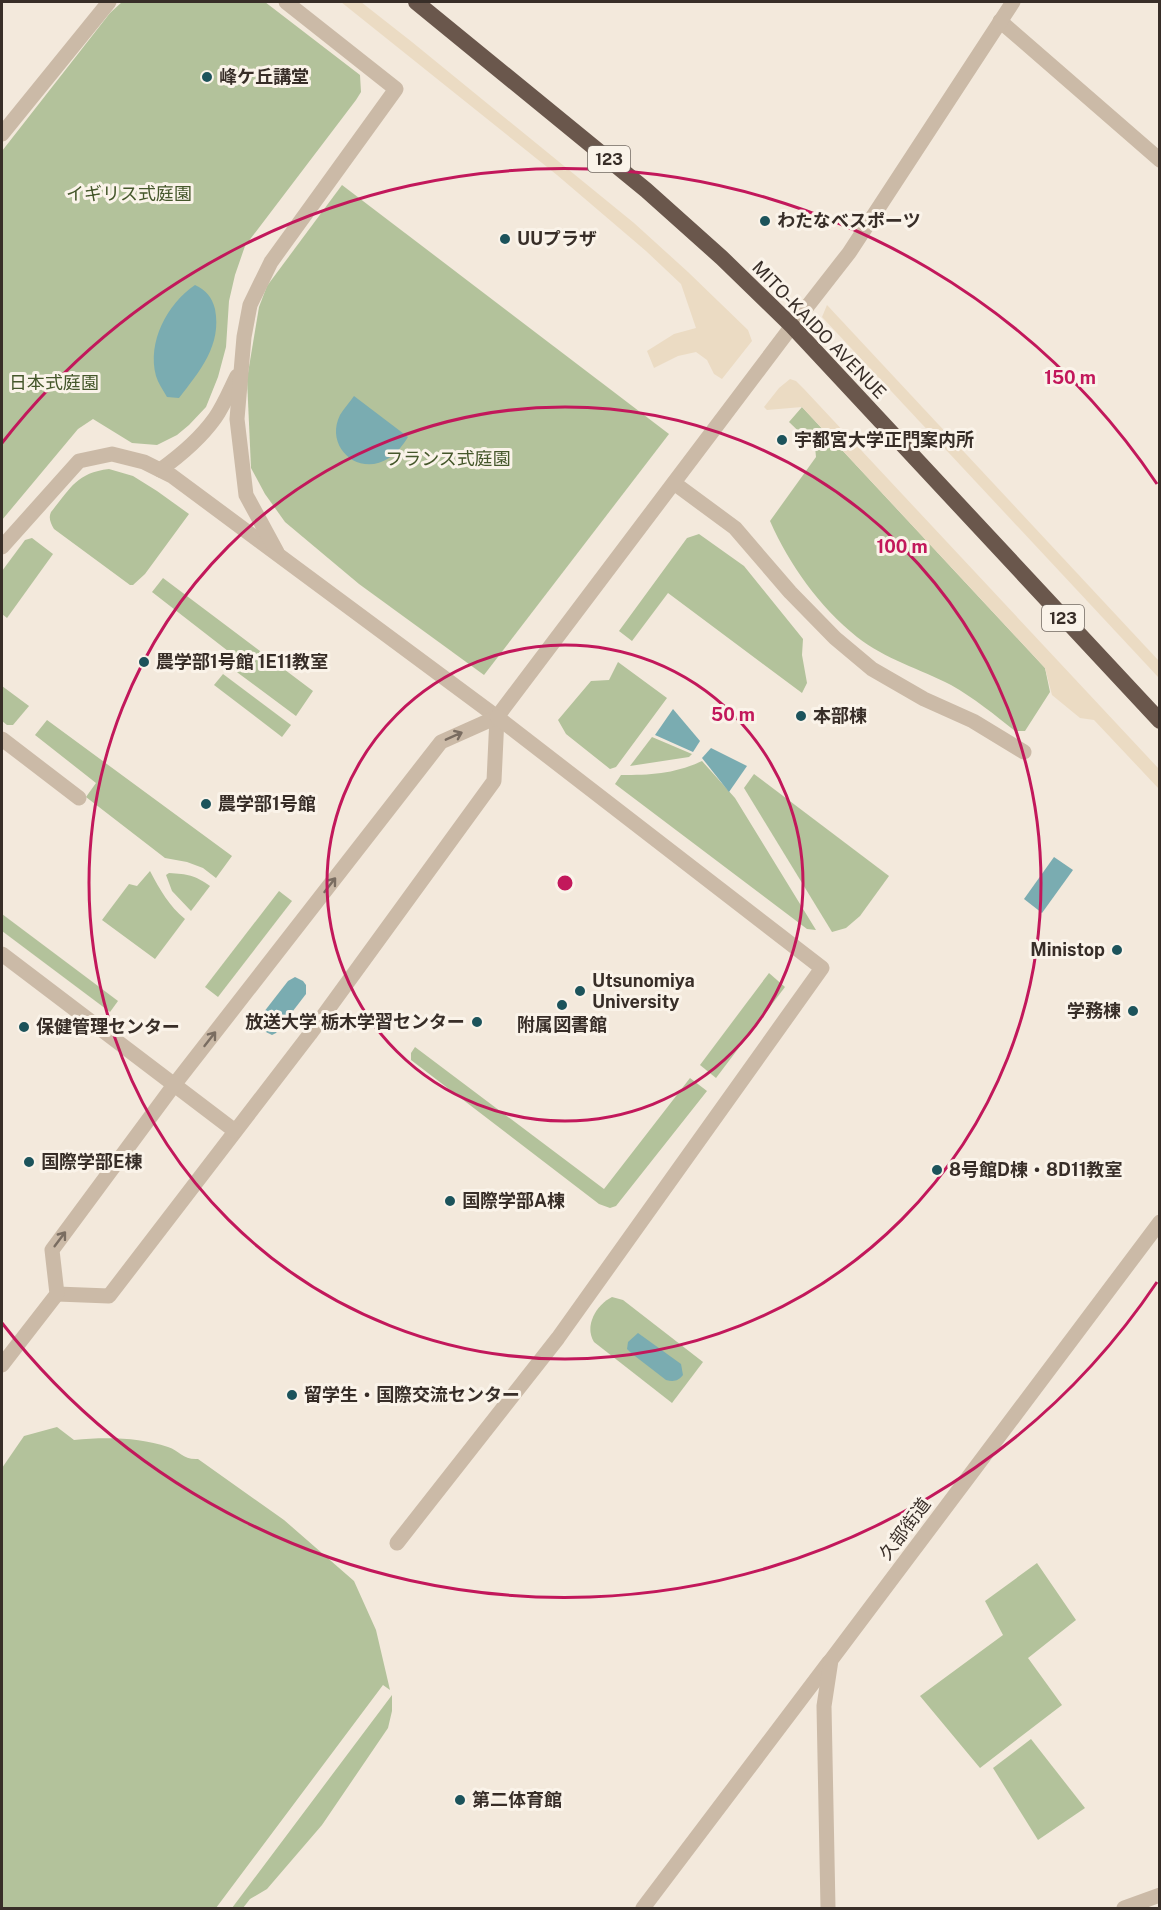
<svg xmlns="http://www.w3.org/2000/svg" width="1161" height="1910" font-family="'Public Sans','Noto Sans JP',sans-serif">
  <rect width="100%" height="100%" fill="#f3e9dc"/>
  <g fill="#b3c29b">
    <polygon points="122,2 265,2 360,75 361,92 356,100 245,246 235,275 229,301 226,347 218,377 206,407 189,425 177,435 157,445 132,443 93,419 78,429 2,520 2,151 110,13"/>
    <polygon points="342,185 669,434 484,675 359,584 285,522 265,494 251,468 247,379 259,307 267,286"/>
    <path d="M802,407L1045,668L1050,692L1025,731H1015C995,715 974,698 951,685C920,669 885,659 857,637C819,606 790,566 770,521L816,457L815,447L789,422Z"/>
    <path d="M109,469L133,476L157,491L189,514L145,574L133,585H130L54,529C51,524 48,518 51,512C71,488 76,473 109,469Z"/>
    <polygon points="699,534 744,566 803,639 802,655 807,683 802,693 668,593 632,641 619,631 687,538"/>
    <polygon points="32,538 53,554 7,618 2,614 2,571 25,540"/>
    <polygon points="163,578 313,691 296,716 230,667 237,658 152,592"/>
    <polygon points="618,662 667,698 616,767 610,769 566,734 558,720 591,681 609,680"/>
    <polygon points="223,674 291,725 282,737 214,685"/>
    <polygon points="2,686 29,706 13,725 7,725 2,721"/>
    <polygon points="47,720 232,856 216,878 203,868 187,862 165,858 86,797 96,783 35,735"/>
    <polygon points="652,737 692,754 689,757 630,766"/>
    <path d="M702,761L735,798L816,930L807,929L615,784L621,775C651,775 674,774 702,761Z"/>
    <polygon points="754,774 889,876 860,916 846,928 832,932 744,788"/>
    <path d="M150,871C160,890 169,906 185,919L155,959L102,920L129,884L137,886Z"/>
    <path d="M169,873C188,874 194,875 210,886L191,911L172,891L166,875Z"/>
    <polygon points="279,891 292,901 218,997 205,987"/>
    <polygon points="2,914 118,1001 110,1012 2,931"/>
    <polygon points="769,973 785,987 716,1078 700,1065"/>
    <polygon points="415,1047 604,1189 690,1078 707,1091 616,1206 610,1208 599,1204 411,1060 411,1053"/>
    <path d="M612,1297L623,1300L703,1362L672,1403L594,1342C584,1326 596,1305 612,1297Z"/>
    <path d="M57,1427L74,1440C104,1437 139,1437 168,1447C180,1451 183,1460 198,1459L284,1520L354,1581L376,1630L390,1690L383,1685L216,1908H2V1468L24,1436Z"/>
    <polygon points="1037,1563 1076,1620 1028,1658 1062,1705 980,1768 920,1696 1003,1635 985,1601"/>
    <polygon points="392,1695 392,1711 388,1728 322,1825 267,1889 250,1899 243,1908 232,1908"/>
    <polygon points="1031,1739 1085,1808 1038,1840 993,1768"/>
  </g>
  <g fill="#ebdbc3">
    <polygon points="341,2 361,2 412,42 634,223 688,272 748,330 752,341 722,379 714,374 707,360 696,352 678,356 654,368 647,351 674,334 696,328 681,284 646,251 557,175"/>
    <polygon points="827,305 1159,661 1159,678 822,317"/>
    <polygon points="790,379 796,381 804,389 1159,769 1159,789 1094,720 1080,718 1052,695 1045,668 802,407 767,410 764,407 779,388"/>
  </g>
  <g fill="#7aacb1">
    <path d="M195,285C206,290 212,297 215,309C222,345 200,371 179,398L167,397C163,390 158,383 156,376C147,342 167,304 195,285Z"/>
    <path d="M354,396L408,437C403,445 397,453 389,458C359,478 324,447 340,415C344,408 350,402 354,396Z"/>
    <polygon points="673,709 700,741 693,752 655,735"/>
    <polygon points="711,748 747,766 729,792 702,758"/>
    <polygon points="1054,857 1073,870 1042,913 1024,899"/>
    <path d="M295,977L303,981L306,985V994L276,1033L272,1035C265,1032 261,1029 258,1023L260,1017L288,981Z"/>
    <path d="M638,1333L681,1364L683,1375C678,1381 674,1382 666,1380L631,1353L627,1349L628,1342Z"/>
  </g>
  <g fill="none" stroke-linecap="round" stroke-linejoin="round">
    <g stroke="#cbbaa7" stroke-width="15">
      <polyline points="2,134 109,2"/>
      <path d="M160,470C181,455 200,439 215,418C224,405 230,390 237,376"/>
      <polyline points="674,483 735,528 790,592 835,638 872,669 924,699 973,721 1024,752"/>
      <polyline points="2,547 79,461 112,454 144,462 172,476 497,717 494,781 310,1034 109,1296 57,1294"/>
      <polyline points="277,552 246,495 237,419 244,337 250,305 271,262 396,89 286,2"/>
      <polyline points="2,739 79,798"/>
      <polyline points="2,954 235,1131"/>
      <polyline points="2,1365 57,1294 52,1250 174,1085 441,742 497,717 792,326"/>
      <polyline points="397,1543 558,1338 822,968 497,717"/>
    </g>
    <g stroke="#cbbaa7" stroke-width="15">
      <polyline points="1000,21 1160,160"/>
      <polyline points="792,326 849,253 1013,2"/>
      <polyline points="643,1908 829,1662"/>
      <polyline points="828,1908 824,1706 831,1660 1160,1222"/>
      <polyline points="1124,1908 1160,1895"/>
    </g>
    <polyline stroke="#6a574c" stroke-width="16" points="416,2 646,190 722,258 792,326 1160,721"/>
  </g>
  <defs><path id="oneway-shaft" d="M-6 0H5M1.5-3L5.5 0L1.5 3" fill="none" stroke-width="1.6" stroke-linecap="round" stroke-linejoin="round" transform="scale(1.5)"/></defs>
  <g stroke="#7a6d61">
    <use href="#oneway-shaft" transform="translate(454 736) rotate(-24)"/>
    <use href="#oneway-shaft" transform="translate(330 885) rotate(-52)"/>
    <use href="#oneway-shaft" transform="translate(210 1039) rotate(-52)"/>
    <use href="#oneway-shaft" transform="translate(60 1239) rotate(-53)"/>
  </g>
  <g fill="none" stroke="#c2185b" stroke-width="3">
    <circle cx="565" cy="883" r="238"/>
    <circle cx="565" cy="883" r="476"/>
    <path d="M1157 1282A714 714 0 0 1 2 1323M2 443A714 714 0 0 1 1157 484"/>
  </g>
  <g fill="#1c535b" stroke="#faf3e9" stroke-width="2">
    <circle cx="207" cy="77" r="6"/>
    <circle cx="765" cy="221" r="6"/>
    <circle cx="505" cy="239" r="6"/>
    <circle cx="782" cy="440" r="6"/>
    <circle cx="144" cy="662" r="6"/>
    <circle cx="801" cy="716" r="6"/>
    <circle cx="206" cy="804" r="6"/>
    <circle cx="1117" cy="950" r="6"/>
    <circle cx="580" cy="991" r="6"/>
    <circle cx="562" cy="1005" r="6"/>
    <circle cx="1133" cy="1011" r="6"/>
    <circle cx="477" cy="1022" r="6"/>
    <circle cx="24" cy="1027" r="6"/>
    <circle cx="29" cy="1162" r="6"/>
    <circle cx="937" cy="1170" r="6"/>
    <circle cx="450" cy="1201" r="6"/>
    <circle cx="292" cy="1395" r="6"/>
    <circle cx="460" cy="1800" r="6"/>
  </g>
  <g text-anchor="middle" stroke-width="6" stroke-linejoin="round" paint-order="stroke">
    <g fill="#faf3e9" stroke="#726962" stroke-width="1.5">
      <rect x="588" y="146" width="42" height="26" rx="4.5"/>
      <rect x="1042" y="605" width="42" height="26" rx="4.5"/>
    </g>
    <g font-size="16" font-weight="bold" fill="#382e28">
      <text x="609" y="165">123</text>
      <text x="1063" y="624">123</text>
    </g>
    <g font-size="18" font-weight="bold" fill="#382e28" stroke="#faf3e9" text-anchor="start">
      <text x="219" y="83">峰ケ丘講堂</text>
      <text x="777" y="227">わたなべスポーツ</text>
      <text x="517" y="245">UUプラザ</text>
      <text x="794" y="446">宇都宮大学正門案内所</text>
      <text x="156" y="668">農学部1号館 1E11教室</text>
      <text x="813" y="722">本部棟</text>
      <text x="218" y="810">農学部1号館</text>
      <text x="1105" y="956" text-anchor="end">Ministop</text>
      <text x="592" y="987">Utsunomiya<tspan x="592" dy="21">University</tspan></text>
      <text x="1121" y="1017" text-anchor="end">学務棟</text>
      <text x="465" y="1028" text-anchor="end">放送大学 栃木学習センター</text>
      <text x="562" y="1031" text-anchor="middle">附属図書館</text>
      <text x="36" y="1033">保健管理センター</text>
      <text x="41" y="1168">国際学部E棟</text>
      <text x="949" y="1176">8号館D棟・8D11教室</text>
      <text x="462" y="1207">国際学部A棟</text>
      <text x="304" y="1401">留学生・国際交流センター</text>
      <text x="472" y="1806">第二体育館</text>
    </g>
    <g font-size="18" fill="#45572b" stroke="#faf3e9">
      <text x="129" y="200">イギリス式庭園</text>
      <text x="54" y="389">日本式庭園</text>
      <text x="448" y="465">フランス式庭園</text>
    </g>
    <g font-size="18" fill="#382e28" stroke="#faf3e9">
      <text transform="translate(819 330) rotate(46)" y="6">MITO-KAIDO AVENUE</text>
      <text transform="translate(905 1529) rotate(-53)" y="6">久部街道</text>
    </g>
  </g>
  <circle cx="565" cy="883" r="9" fill="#c2185b" stroke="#faf3e9" stroke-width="3"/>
  <g font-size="18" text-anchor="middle" font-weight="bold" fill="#c2185b" stroke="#faf3e9" stroke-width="6" stroke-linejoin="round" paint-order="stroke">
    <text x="1070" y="384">150 m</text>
    <text x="902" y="553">100 m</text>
    <text x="733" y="721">50 m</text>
  </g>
  <rect width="1161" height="1910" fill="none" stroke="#382e28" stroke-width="6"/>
</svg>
